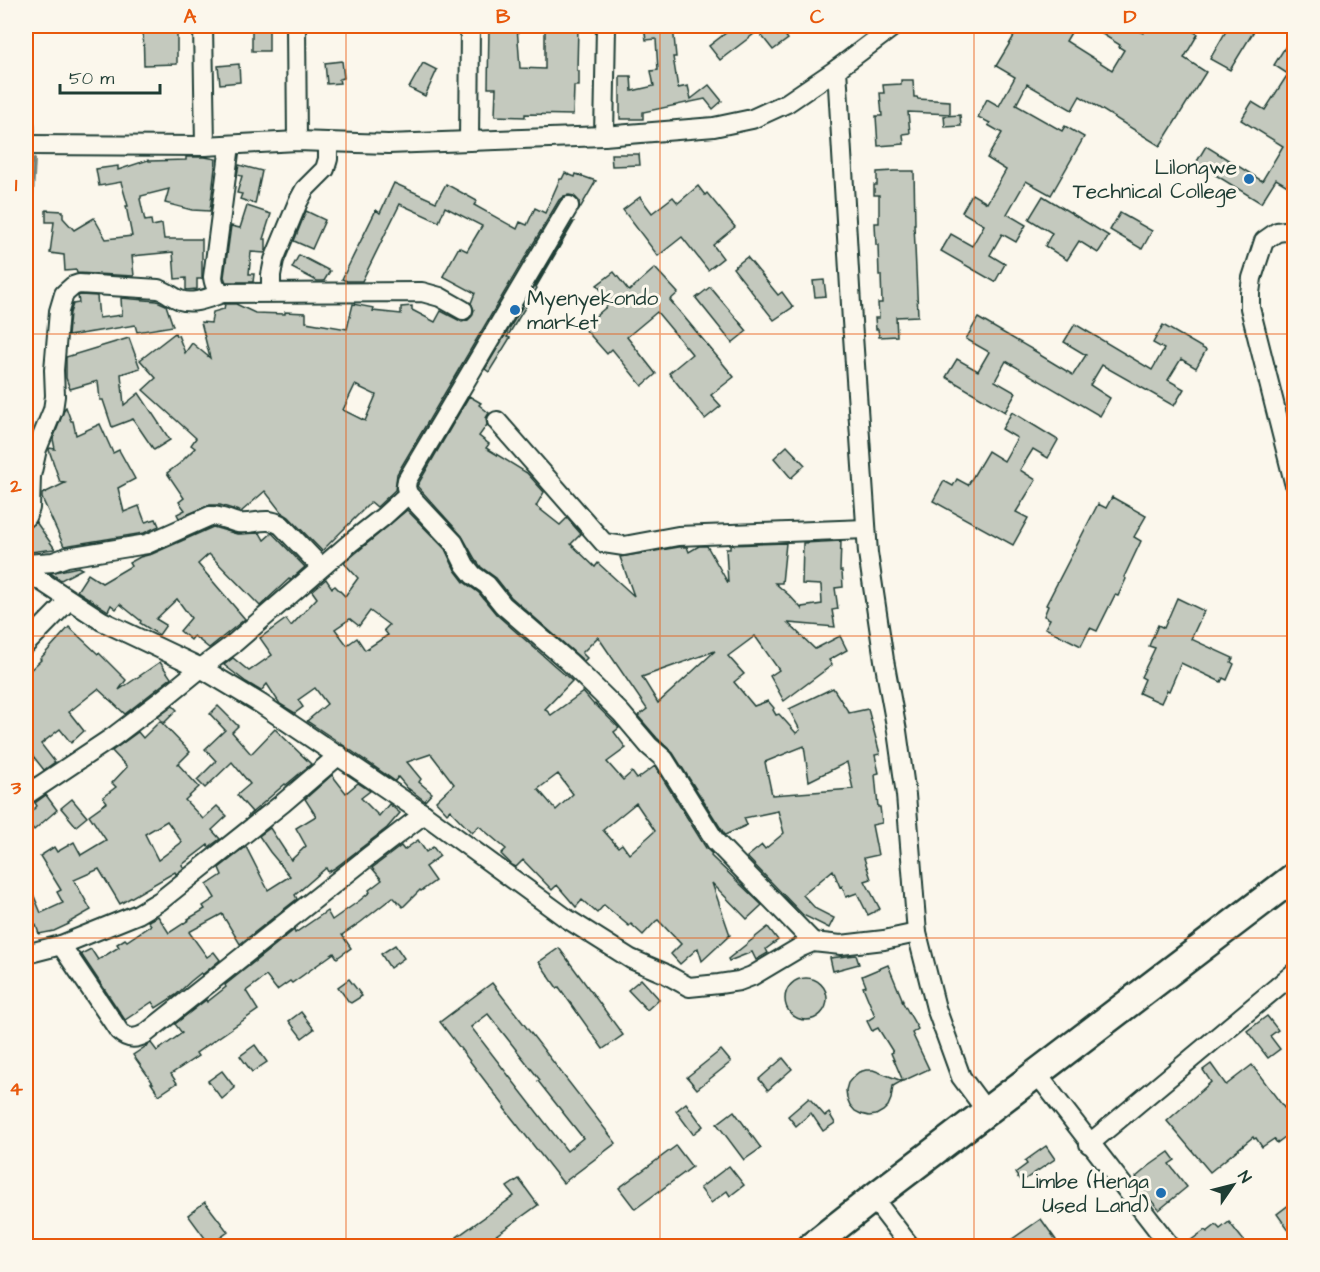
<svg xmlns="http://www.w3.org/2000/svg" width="1320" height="1272" font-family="'Architects Daughter',sans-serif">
  <rect width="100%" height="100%" fill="#fbf7ec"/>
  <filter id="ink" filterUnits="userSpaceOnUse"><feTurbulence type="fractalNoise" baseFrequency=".0167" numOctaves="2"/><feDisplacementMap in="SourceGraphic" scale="12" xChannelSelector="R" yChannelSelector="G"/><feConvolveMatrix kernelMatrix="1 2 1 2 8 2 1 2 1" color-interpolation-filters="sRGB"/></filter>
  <g filter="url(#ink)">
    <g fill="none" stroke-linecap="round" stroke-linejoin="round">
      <g stroke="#74847b" stroke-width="4">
        <polyline points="26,70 28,74 34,131"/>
        <polyline points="26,257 29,252 34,159"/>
      </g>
    </g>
    <g fill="#c4c9be" stroke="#1f3d34" stroke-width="1.5" fill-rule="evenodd">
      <polygon points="143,26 177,26 177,64 144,65"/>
      <polygon points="489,26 517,26 520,68 545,69 545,26 578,26 577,71 579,71 579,86 574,86 573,115 525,114 525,117 495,116 496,88 488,88"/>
      <polygon points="644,26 673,26 676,57 673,57 678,88 688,86 691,99 709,85 722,101 713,109 705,99 643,112 643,119 620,119 620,76 631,76 632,91 654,86 651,71 658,70 656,39 646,40"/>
      <polygon points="735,26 777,26 788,39 773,50 758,31 720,60 709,46"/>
      <polygon points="1020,26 1075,26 1066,41 1112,70 1124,50 1119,47 1120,45 1089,26 1131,26 1143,33 1147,26 1183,26 1198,34 1184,58 1206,72 1160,146 1080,96 1072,110 1027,84 1016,105 1062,131 1065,126 1084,137 1051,195 1026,181 1007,214 1026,225 1016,242 1002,234 990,255 1005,264 995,282 941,251 951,234 972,246 984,225 962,212 972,194 987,203 1006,170 987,158 1002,133 988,125 990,123 978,117 987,99 999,106 1015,77 996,66"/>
      <polygon points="1229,26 1257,26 1230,70 1210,59"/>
      <rect x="252" y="29" width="17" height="22"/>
      <polygon points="1287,44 1294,49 1294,190 1276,179 1261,203 1196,163 1206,146 1262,181 1283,146 1241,120 1252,102 1265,110 1288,74 1274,65"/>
      <polygon points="342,61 344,78 339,79 340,83 327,84 325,63"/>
      <polygon points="423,63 437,70 425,96 409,88"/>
      <polygon points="239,64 240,82 220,84 218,66"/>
      <polygon points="901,80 913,80 914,97 917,97 918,99 950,101 950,114 908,112 910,133 903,134 904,144 878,146 876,116 882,116 880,93 884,93 883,85 901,84"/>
      <polygon points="960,115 961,126 945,127 944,116"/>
      <polygon points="611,154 639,154 640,165 612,166"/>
      <polygon points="186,157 205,157 216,159 210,211 192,210 165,203 169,189 141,196 141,198 140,199 145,221 151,220 152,226 162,224 164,239 202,239 202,279 197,279 197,289 186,290 186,278 175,279 173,252 132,256 134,276 77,273 76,270 65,271 64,255 50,253 54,222 46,222 46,210 63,211 63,218 74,230 94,218 106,239 132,236 126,206 128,206 121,182 99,186 96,169 118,166 118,170 148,160 149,161 186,160"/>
      <polygon points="239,165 262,171 255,204 240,199 242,194 237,193 242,176 237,175"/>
      <polygon points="894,171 914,171 915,224 914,224 918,316 896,317 897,336 879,337 878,329 876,329 875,318 879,318 878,303 882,303 881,275 879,275 878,245 876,245 875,223 879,223 879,195 874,195 874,185 877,185 877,172"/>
      <path d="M565,173L575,177L576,174L596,181L579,210V201L574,196L569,195L564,196L559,200L397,474L395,490L377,507L371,502L322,551L289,517L281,512L265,491L242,511V512L220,505H210L179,518L177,514L185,510L179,502L184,498L167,473L179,464L195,448L191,445L196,438L143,390L156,378L140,360L175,333L176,336L178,335L185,353L192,343L210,358L201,322L211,323L213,312L224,309L225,304H236L255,313L285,314V312L306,313V322L347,329L353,304L374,308L373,311L401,314V307L412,306V310L435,322L441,311L462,322L468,320L472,316L474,310L471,303L475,293L443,276L459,247L467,251L482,226L445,207L439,222L400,204L362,281H347L342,279L376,210L380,213L394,183L436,202L446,184L477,201L474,205L517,229L520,222L527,225L535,208L545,213L560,179H562ZM355,385L376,395L365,421L343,410Z"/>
      <polygon points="698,186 705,195 707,193 735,227 713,245 723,258 708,270 682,237 658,256 623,210 640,197 652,213 673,197 678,203"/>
      <polygon points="1043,196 1109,236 1098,253 1079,241 1067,260 1045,246 1052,233 1029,219"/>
      <polygon points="247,206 271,214 263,239 266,239 266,250 265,253 251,252 249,274 254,274 253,282 226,282 224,277 231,226 240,228"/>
      <polygon points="306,211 325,220 312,249 294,241"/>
      <polygon points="1120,213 1152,231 1142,249 1110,230"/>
      <polygon points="573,222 574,222 536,287 537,288 507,337 510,338 489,372 485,369"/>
      <polygon points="299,255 330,271 324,281 317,281 292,268"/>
      <polygon points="747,257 778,295 782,292 793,307 774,320 733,268"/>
      <polygon points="655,268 678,293 670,300 734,377 711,395 721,406 705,419 669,373 692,354 657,312 627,337 656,374 642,386 612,349 607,354 583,327 611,303 597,285 614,272 629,291"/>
      <polygon points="824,280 826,296 815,297 813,281"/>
      <polygon points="710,287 747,331 732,343 696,298"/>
      <polygon points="80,295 97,296 99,318 122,315 121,298 157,301 166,305 173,326 137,332 135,325 68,336 70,313 73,304 79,303 78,296"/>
      <polygon points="978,318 1040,354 1040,355 1073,375 1086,355 1064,342 1075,324 1152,370 1164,349 1153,343 1163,325 1206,350 1196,368 1181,359 1168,380 1184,389 1174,406 1102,365 1090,385 1110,398 1100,416 1006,361 995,381 1016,393 1005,412 946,377 957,359 978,371 989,352 966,339"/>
      <polygon points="129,338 140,368 121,374 124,405 139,393 170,440 154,450 133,419 112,427 103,400 100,400 98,381 70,389 66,378 66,357"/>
      <path d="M469,396L481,403L479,405L489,413L486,418L487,425L479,436L489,444L486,448L527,473L544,492L536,506L560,525L567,518L581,534L571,544L595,567L598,563L634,596L620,557L679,547H687L689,552L699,546H707L728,583L726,549H730V545L786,543L782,583H775L790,596L802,609V607L822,604L821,585L802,584L803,543L841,541L840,571H842L843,587L835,588L838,609L832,610L835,627L788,623L815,649L840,636L847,650L829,660L832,665L784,701L770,676L779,670L755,636L728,656L744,674L734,682L754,706L768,701L774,708L773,710L776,715L779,714L796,733L800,730L789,709L833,688L849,713L868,709L880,754L875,755L879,773L875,774L878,807H880L882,823L872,825L878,855L864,858L871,879L865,881L880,909L868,915L857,893L846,897L842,886L840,887L833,870L803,895L816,909L834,918L829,928L803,915L747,857L762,845L765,849L784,833L778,811L744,818L747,825L725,835L673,753L657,738L638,716L647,709L598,637L582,653L587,658L584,661L511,597L496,578L481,567L475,559L462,536L417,486ZM715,651L658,703L642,677ZM804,746L809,781L847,762L853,789L772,795L765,762Z"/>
      <polygon points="66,407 71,421 73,421 76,435 100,424 113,453 119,450 135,479 118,488 124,512 139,506 145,522 156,519 159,526 144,533 64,546 42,498 42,494 65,483 60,482 49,450 50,448 55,449 53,439 65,408"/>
      <polygon points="1012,412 1058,440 1048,458 1033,449 1020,470 1036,480 1016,512 1028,518 1013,545 933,501 944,481 953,486 957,479 968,485 988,451 1004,461 1017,438 1002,429"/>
      <polygon points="787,446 805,465 791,478 774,458"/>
      <polygon points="1112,497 1146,516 1134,537 1141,541 1124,577 1126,579 1118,596 1115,595 1097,631 1090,628 1081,646 1045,628 1050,619 1044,616 1048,606 1046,605 1098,504 1106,508"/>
      <path d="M407,510L445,549L455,570L464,582L479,593L496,614L572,681L545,709L551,715L583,692L594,705L595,704L619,728L614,732L626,748L607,762L623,780L632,772L637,779L655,766L706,848L712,854L711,856L762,905L747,919L712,883L730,935L702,961L698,948L680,964L671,954L681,944L658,920L656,921L643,935L631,924L629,926L604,905L597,913L582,900L576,907L557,885L552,890L523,860L516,867L512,865L501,854L506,849L479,826L472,833L450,810L447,813L436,801L454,784L431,754L407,762L421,779L419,782L432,793L425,801L409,789V790L398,777L395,781L343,745L307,721L327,704L315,688L298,700L303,707L295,713L280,704L267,684L261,691L246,682L224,665L233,658L249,671L272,655L260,638L286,619L291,626L317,598L312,591L326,579L332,588L335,586L345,596L358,578L344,563ZM370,611L389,625L384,630L388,635L365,650L357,638L347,645L335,629L350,619L359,626ZM558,774L573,794L556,810L538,789ZM636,803L655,831L629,854L622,844L618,847L603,830Z"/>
      <polygon points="36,522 55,549 30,552 26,545 26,528 32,526"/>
      <polygon points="213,527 237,534 260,533 264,540 272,533 305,567 290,580 289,579 260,606 209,554 198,564 245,619 209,648 194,636 191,640 180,631 191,618 177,599 156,619 166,625 159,635 140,623 141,621 120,604 116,609 111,605 108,611 77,591 88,574 102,583 131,566 129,563 140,557 152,554"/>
      <polygon points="78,567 82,569 61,580 50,573"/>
      <polygon points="1177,598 1204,611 1191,639 1233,658 1231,662 1234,664 1227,680 1223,678 1221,682 1181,663 1169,691 1167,690 1161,703 1139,693 1145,679 1141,677 1155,648 1149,646 1158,625 1164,628"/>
      <polygon points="69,627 98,654 99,653 126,680 119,690 160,662 171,678 125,714 98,689 69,712 84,731 71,743 60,729 41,744 55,762 44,770 33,756 26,761 26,724 31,720 26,713 26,674 41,660 40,659"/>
      <polygon points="173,706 177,710 164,723 158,717"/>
      <polygon points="218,706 238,726 232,732 251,754 275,729 311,764 286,785 285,784 247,817 252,812 237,795 250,784 232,762 205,788 197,780 216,761 205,749 225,730 210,714"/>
      <path d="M160,721L190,752L178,764L199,787L185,800L203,819L217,806L227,816L212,830L220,839L209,847L208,845L182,865L184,868L176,874L175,872L120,904L99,869L74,880L91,910L68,923L69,924L54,931L39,934L36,925H33L32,919L29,920L26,910V877L41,913L63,903L57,892L61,890L40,856L54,847L57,852L74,842L81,855L106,840L89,815L107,802L103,797L116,787L112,783L127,767L112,751L138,732L143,738ZM167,821L182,842L158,860L145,834Z"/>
      <polygon points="332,775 346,793 358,783 370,791 361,798 379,816 389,804 400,813 387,828 335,868 328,872 326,868 295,895 297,899 240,944 222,914 189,932 207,957 214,952 220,960 202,975 201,973 191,981 176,995 156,1008 152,1002 125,1020 81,954 91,949 98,960 119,947 117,944 125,939 127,941 151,925 148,921 158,916 169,933 189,920 188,919 205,909 203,906 215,898 207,885 222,875 219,868 246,847 268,890 290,876 270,852 259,836 270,828 291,860 306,846 296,828 316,816 305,799"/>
      <polygon points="46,795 57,810 34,830 26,820 26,817 37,806 35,803"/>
      <polygon points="72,799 87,817 76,826 61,808"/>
      <polygon points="418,840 426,852 433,847 440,856 425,867 435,881 421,891 420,890 403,907 393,897 361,922 342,935 351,948 337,958 334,953 292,983 290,981 277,990 266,976 246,991 258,1010 196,1053 198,1056 171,1074 177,1083 159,1095 151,1083 153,1083 133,1055 151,1043 157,1051 182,1033 175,1024 202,1003 206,1000 207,1002 226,987 225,985 294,930 295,933 327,911 332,920 359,901 370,892 369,890 382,880 372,868 401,846 404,850"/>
      <polygon points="768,927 778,940 766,949 768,953 756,960 752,952 729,961 728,959"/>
      <polygon points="395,945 404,958 390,968 381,954"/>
      <polygon points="559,948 623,1035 603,1049 559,987 557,988 539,962"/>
      <polygon points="856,955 859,964 833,971 830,958"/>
      <polygon points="888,965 903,1001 902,1001 918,1029 912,1033 929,1069 903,1081 891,1053 893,1052 878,1028 872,1031 867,1021 875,1016 863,987 866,986 862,976"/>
      <circle cx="806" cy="999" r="21"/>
      <polygon points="349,979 362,996 351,1003 349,1002 338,987"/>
      <polygon points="641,979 659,999 647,1010 628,990"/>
      <path d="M492,983L616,1143L563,1183L504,1108L505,1107L440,1022ZM488,1014L540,1080L538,1081L583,1138L567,1151L471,1027Z"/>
      <polygon points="301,1012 314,1029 302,1038 289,1021"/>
      <polygon points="1267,1016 1278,1030 1270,1036 1280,1049 1268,1058 1247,1031"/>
      <polygon points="255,1045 267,1062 252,1072 240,1056"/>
      <polygon points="721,1050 731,1062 697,1089 687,1077"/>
      <polygon points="783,1058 792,1069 768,1090 759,1079"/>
      <polygon points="1211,1064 1226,1085 1252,1065 1294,1121 1294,1130 1277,1143 1274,1139 1262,1147 1256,1138 1254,1139 1253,1137 1210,1172 1167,1121 1211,1082 1203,1070"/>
      <polygon points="866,1070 873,1070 902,1081 893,1086 891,1099 888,1106 883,1111 876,1115 869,1116 861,1114 855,1111 850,1105 847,1098 846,1090 848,1083 853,1077 859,1072"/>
      <polygon points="222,1071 235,1088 222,1099 208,1081"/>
      <polygon points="809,1098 825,1116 829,1113 835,1123 823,1131 811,1113 796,1126 788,1116"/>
      <polygon points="686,1103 703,1126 693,1134 676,1111"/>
      <polygon points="734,1111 761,1148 744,1160 717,1124"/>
      <polygon points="676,1146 692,1167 635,1209 619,1188"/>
      <polygon points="1046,1146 1055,1159 1021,1182 1015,1173 1027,1164 1025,1161"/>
      <polygon points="1169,1152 1175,1160 1169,1164 1187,1187 1159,1210 1141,1188 1143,1186 1136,1177 1149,1166"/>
      <polygon points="729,1166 744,1185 730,1196 727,1191 711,1203 700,1188"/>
      <polygon points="519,1179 538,1205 481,1246 464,1246 457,1237 514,1196 507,1187"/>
      <polygon points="1294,1201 1294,1238 1277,1214"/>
      <polygon points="205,1202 228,1232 210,1245 188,1215"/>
      <polygon points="1041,1219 1056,1240 1046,1246 1002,1246"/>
      <polygon points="1229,1222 1248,1246 1183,1246 1205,1230 1207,1232 1216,1225 1220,1229"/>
    </g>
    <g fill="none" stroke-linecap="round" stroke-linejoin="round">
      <defs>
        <g id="minor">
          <polyline points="203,26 205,146"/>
          <polyline points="296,26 297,141"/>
          <polyline points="837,69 852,321 868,553 884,660 897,731 906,795 917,933 936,1008 961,1077 987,1112"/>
          <polyline points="604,136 606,26"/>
          <polyline points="469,141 470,26"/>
          <polyline points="26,145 205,146 297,141 388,144 604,136 714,127 752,119 787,103 837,69 894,26"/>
          <path d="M230,145L213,277C214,285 216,289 223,293L422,292L440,297L463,310"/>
          <polyline points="569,206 407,480 406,487 408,494 454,543 465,565 473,575 487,585 503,605 569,662 621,713 649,746 664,759 716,842 813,942"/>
          <polyline points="1294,233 1285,231 1277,232 1264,241 1252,278 1250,293 1250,308 1294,482"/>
          <polyline points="271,292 271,275 274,260 298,202 305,189 325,169 328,159 328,142"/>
          <polyline points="497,421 604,543 624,546 678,536 866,529"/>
          <path d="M26,517L30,508L31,476L37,449L53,410L55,396L54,370L59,311L64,294L73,286L79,284L158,289C167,291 172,297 180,300C194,305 210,297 223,293"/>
          <path d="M26,564L53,562L67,557L147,544L210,516C220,515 229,521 238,523C254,525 266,516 281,525L321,567"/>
          <polyline points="26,571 102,621 201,668 261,704 424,814 566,918 631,959 664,973 689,987 719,984 739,981 752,976 799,948 813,942 841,945 884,940 917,933"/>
          <polyline points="26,644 69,600"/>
          <polyline points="26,795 113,737 163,699 201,668 232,645 350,543 383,517 408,494"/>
          <path d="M61,945L119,1031C127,1039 134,1040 145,1034L369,856L424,814"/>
          <polyline points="26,954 61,945 138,914 160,901 283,803 339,755"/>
          <polyline points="1037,1074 1170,1246"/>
          <polyline points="1089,1144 1294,973"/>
          <polyline points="873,1198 910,1246"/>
        </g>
        <polyline id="highway" points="812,1246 873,1198 1294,877"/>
      </defs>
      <use href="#minor" stroke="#1f3d34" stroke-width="22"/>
      <use href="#highway" stroke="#1f3d34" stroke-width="32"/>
      <use href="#minor" stroke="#fbf7ec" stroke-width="18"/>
      <use href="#highway" stroke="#fbf7ec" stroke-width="27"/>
    </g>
  </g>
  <path fill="none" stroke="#e8590c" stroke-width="1.5" stroke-opacity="0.55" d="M346,26V1246M660,26V1246M974,26V1246M26,334H1294M26,636H1294M26,938H1294"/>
  <g fill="#1f6fb2" stroke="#fbf7ec" stroke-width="2">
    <circle cx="1249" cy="179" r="6"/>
    <circle cx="515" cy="310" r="6"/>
    <circle cx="1161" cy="1193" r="6"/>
  </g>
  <g text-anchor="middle" stroke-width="6" stroke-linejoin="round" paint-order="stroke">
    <g font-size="21" fill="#1f3d34" stroke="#fbf7ec" text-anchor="end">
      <text x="1237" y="174">Lilongwe<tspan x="1237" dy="24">Technical College</tspan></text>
      <text x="527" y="305" text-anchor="start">Myenyekondo<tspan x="527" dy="24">market</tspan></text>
      <text x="1149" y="1188">Limbe (Henga<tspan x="1149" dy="24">Used Land)</tspan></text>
    </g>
  </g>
  <rect width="1320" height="1272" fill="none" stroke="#fbf7ec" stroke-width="66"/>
  <g transform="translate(1233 1185) rotate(55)" stroke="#fbf7ec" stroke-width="4.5" paint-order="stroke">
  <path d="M0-4.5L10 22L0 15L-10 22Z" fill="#1f3d34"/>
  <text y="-9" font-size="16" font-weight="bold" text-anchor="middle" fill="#1f3d34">N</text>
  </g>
  <path d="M60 84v9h100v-9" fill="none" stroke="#1f3d34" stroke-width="3"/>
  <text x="69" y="84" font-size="18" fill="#1f3d34" stroke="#fbf7ec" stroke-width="4.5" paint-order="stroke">50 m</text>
  <rect x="33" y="33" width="1254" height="1206" fill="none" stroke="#e8590c" stroke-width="2"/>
  <g font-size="20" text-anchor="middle" font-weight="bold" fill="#e8590c">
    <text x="190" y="23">A</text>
    <text x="503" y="23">B</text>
    <text x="817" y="23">C</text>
    <text x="1130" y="23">D</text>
    <text x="16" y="191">1</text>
    <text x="16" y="492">2</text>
    <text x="16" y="794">3</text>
    <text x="16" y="1095">4</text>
  </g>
</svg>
